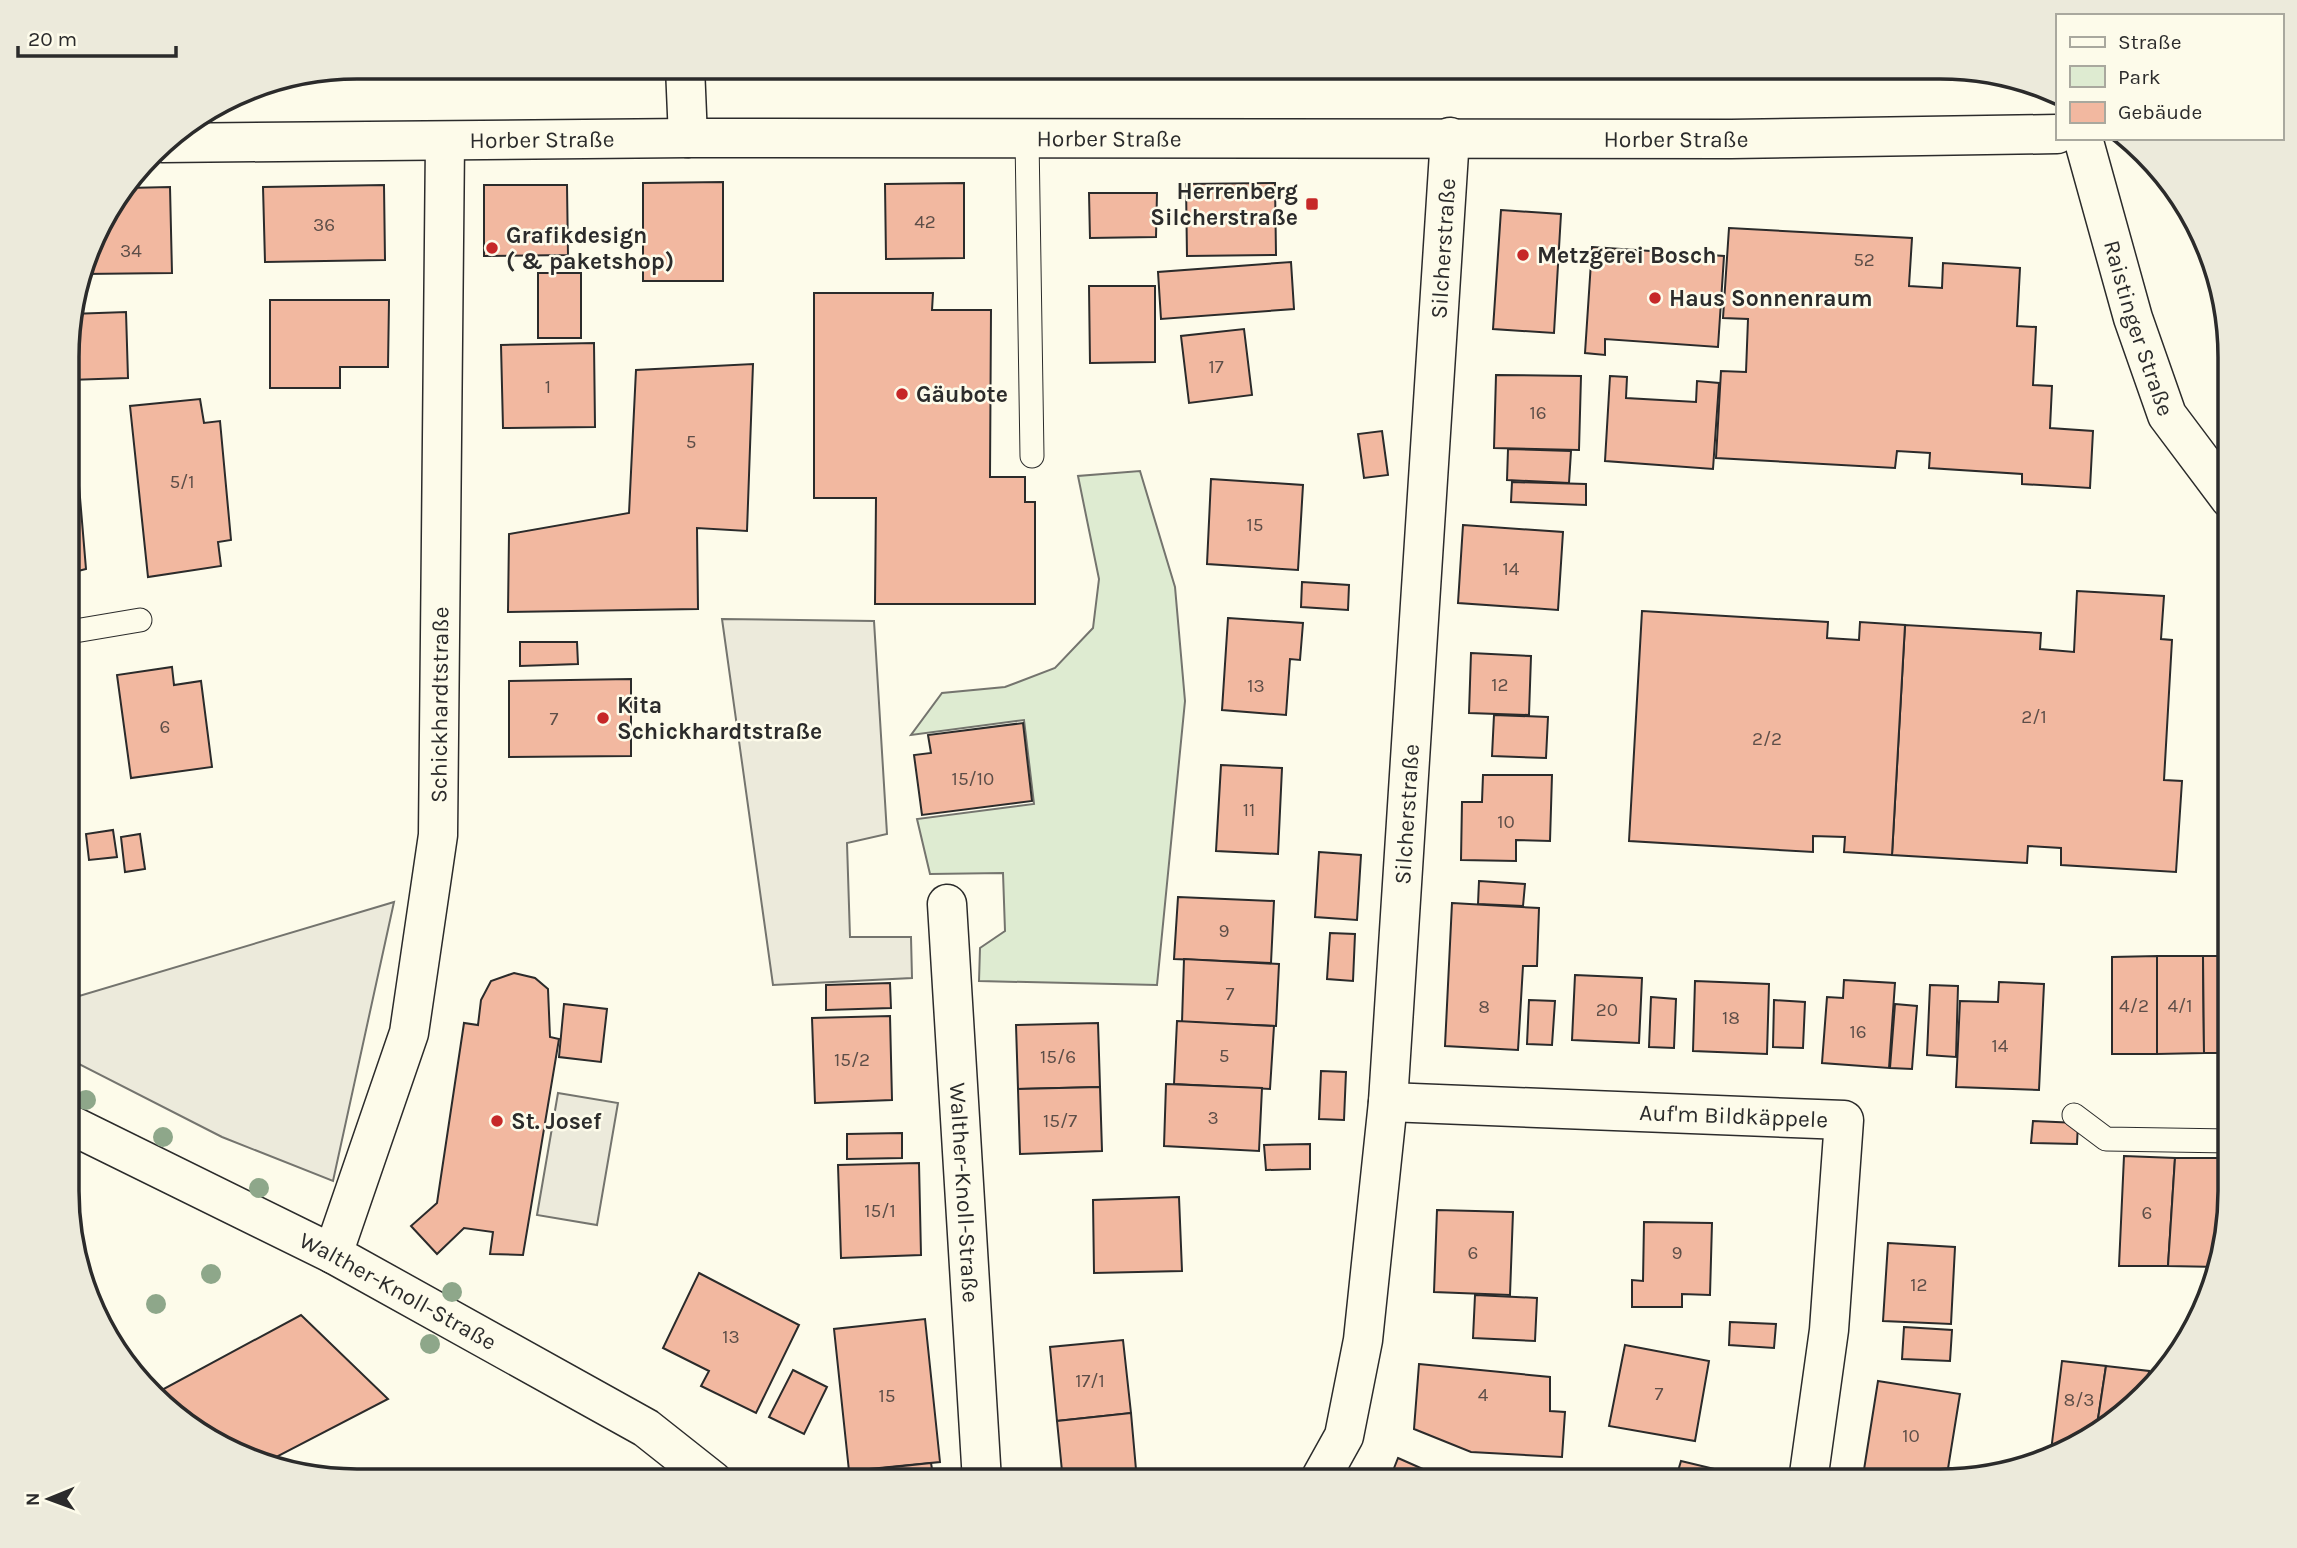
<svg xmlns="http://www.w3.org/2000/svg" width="2297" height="1548" font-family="Karla,sans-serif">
  <rect width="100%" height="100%" fill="#fdfbea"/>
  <polygon fill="#deebd1" stroke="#74746e" stroke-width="2" points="1140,471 1175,587 1185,701 1157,985 979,981 980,948 1005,931 1003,873 930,874 917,819 1034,804 1024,720 911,735 942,693 1005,687 1055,668 1093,628 1099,579 1078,476"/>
  <g fill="#eceadb" stroke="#74746e" stroke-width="2">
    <polygon points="722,619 874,621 887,834 847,843 850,937 911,937 912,978 773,985"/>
    <polygon points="394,902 333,1181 222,1137 69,1059 69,999"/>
    <polygon points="558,1093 618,1103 597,1225 537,1215"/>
  </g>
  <g fill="#f2b8a0" stroke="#2b2b2b" stroke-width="2">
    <polygon points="357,66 439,67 439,78 292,79"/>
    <polygon points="439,67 633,67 633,76 439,78"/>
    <polygon points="723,182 723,281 643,281 643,183"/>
    <polygon points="964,183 964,258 886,259 885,184"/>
    <polygon points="1275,183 1276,255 1187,256 1186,184"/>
    <polygon points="384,185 385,260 265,262 263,187"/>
    <polygon points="484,185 567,185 568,255 484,256"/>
    <polygon points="170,187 172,273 83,274 97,228 127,188"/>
    <polygon points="1089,193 1157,193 1156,237 1090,238"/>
    <polygon points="1501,210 1561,214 1554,333 1493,329"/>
    <polygon points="1729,228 1912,238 1909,286 1942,288 1943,263 2020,268 2017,326 2036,327 2033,385 2052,386 2050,428 2093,431 2090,488 2022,484 2022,474 1929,468 1930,453 1897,451 1895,468 1716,458 1721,371 1746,372 1748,319 1723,318"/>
    <polygon points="1592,247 1724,256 1718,347 1605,339 1605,355 1585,353"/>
    <polygon points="1291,262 1294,309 1161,319 1158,272"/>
    <rect x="538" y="273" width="43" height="65"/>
    <polygon points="1089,286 1155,286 1155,362 1090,363"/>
    <polygon points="814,293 933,293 932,310 991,310 990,477 1025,477 1025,502 1035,502 1035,604 875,604 876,498 814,498"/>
    <polygon points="270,300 389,300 388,367 340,367 340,388 270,388"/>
    <polygon points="126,312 128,378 69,380 71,314"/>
    <polygon points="1244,329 1252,395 1189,403 1181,336"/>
    <polygon points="594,343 595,427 503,428 501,345"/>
    <polygon points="753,364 747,531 697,528 698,609 508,612 509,534 629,513 636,370"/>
    <polygon points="1496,375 1581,376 1579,450 1494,448"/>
    <polygon points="1610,376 1627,377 1626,398 1696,402 1697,381 1719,383 1713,469 1605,461"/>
    <polygon points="200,399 204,423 220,421 231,540 218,542 221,566 148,577 130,406"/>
    <polygon points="1382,431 1388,475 1364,478 1358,434"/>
    <polygon points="1508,449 1571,451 1569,483 1507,480"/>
    <polygon points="76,450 86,569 74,572 77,595 69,597 69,451"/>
    <polygon points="1211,479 1303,485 1298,570 1207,564"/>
    <polygon points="1512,482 1586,484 1586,505 1511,502"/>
    <polygon points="1463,525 1563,532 1558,610 1458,603"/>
    <polygon points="1302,582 1349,585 1348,610 1301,607"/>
    <polygon points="2077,591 2164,596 2161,639 2172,640 2164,780 2182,781 2176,872 2061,865 2061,848 2028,846 2027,863 1892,855 1905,625 2041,633 2040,649 2074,652"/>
    <polygon points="1642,611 1828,622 1827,638 1859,640 1860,622 1905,625 1892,855 1844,852 1845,837 1813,836 1813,852 1629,841"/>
    <polygon points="1228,618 1303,623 1300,660 1290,659 1286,715 1222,710"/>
    <polygon points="520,642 577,642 578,664 520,666"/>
    <polygon points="1471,653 1531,656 1529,715 1469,713"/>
    <polygon points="172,667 174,685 201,681 212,767 131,778 117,675"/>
    <polygon points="631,679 631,756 509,757 509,681"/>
    <polygon points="1494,715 1548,717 1546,758 1492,756"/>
    <polygon points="1023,723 1032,801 922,815 914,755 931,753 928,735"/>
    <polygon points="1221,765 1282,768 1278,854 1216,851"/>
    <polygon points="1483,775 1552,775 1550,841 1516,840 1516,861 1461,860 1462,802 1482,802"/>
    <polygon points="113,830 117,857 89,860 86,834"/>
    <polygon points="140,834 145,869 125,872 121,837"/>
    <polygon points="1319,852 1361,855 1357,920 1315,917"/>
    <polygon points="1479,881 1525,884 1523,906 1478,904"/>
    <polygon points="1178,897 1274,901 1271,963 1174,959"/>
    <polygon points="1452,903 1539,908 1537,966 1523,966 1518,1050 1445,1046"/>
    <polygon points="1330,933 1355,934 1353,981 1327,979"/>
    <polygon points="2157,956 2157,1054 2112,1054 2112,957"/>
    <polygon points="2157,956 2203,956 2204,1053 2157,1054"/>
    <polygon points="2203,956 2230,956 2230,1053 2204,1053"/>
    <polygon points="1184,959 1279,964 1276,1026 1182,1022"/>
    <polygon points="514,973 535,978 548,989 550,1037 559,1039 523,1255 490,1254 493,1232 464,1228 437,1254 411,1226 437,1203 464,1023 478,1025 481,1000 491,981"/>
    <polygon points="1575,975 1642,978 1639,1043 1572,1040"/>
    <polygon points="1844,980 1895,983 1889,1068 1822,1063 1827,997 1843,998"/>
    <polygon points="1695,981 1769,984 1767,1054 1693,1051"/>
    <polygon points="1999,982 2044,984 2039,1090 1956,1087 1960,1001 1998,1002"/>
    <polygon points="890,983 891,1008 826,1010 826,985"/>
    <polygon points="1930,985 1958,986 1956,1057 1927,1055"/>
    <polygon points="1651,997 1676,999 1674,1048 1649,1047"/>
    <polygon points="1529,1000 1555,1001 1552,1045 1527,1044"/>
    <polygon points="1774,1000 1805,1002 1803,1048 1773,1047"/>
    <polygon points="564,1004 607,1009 601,1062 559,1057"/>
    <polygon points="1895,1004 1917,1006 1912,1069 1890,1068"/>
    <polygon points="890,1016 892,1100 815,1103 812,1018"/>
    <polygon points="1177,1021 1274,1026 1270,1089 1174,1084"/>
    <polygon points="1098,1023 1100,1087 1018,1089 1016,1025"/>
    <polygon points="1321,1071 1346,1072 1344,1120 1319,1119"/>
    <polygon points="1166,1084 1262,1088 1259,1151 1164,1146"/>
    <polygon points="1100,1087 1102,1151 1020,1154 1018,1089"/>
    <polygon points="2033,1121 2078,1123 2077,1144 2031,1143"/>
    <polygon points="902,1133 902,1158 847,1159 847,1134"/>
    <polygon points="1310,1144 1310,1169 1266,1170 1264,1145"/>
    <polygon points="2124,1156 2175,1158 2168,1266 2119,1266"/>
    <polygon points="2175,1158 2227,1158 2219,1267 2168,1266"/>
    <polygon points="2227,1158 2230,1158 2230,1210 2221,1256"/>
    <polygon points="919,1163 921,1255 841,1258 838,1165"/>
    <polygon points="1179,1197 1182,1271 1094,1273 1093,1200"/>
    <polygon points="1437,1210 1513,1212 1510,1295 1434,1292"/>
    <polygon points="1644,1222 1712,1223 1710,1295 1682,1294 1682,1307 1632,1307 1632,1280 1643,1281"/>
    <polygon points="1888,1243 1955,1247 1951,1324 1883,1321"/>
    <polygon points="699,1273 799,1325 756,1413 701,1386 709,1371 663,1348"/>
    <polygon points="1475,1295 1537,1298 1535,1341 1473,1338"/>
    <polygon points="301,1315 388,1399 261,1465 195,1432 158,1392"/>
    <polygon points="925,1319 940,1462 849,1471 834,1329"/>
    <polygon points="1730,1322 1776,1324 1774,1348 1729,1345"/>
    <polygon points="1904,1327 1952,1330 1950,1361 1902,1359"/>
    <polygon points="1123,1340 1131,1413 1057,1421 1050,1347"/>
    <polygon points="1625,1345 1709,1361 1695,1441 1609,1426"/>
    <polygon points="2062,1361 2106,1366 2096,1432 2085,1443 2055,1452 2051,1451"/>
    <polygon points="1419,1364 1550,1377 1550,1411 1565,1412 1562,1457 1471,1452 1414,1429"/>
    <polygon points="2106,1366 2149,1371 2148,1384 2096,1432"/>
    <polygon points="793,1370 827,1387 804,1434 769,1417"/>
    <polygon points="1878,1381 1960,1394 1946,1481 1894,1481 1863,1476"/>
    <polygon points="1131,1413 1137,1481 1063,1481 1057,1421"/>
    <polygon points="1398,1458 1432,1473 1428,1481 1389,1481"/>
    <polygon points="1681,1461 1727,1472 1725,1481 1675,1481"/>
    <polygon points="931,1463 934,1481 886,1481 884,1468"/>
  </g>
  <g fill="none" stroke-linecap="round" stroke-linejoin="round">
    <defs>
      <g id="service">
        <polyline points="1027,138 1032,456"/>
        <polyline points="69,632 140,620"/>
        <polyline points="2074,1115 2106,1139 2230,1141"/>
      </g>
      <g id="minor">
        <polyline points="685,67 688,138"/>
        <path id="s1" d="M2083,138L2133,318L2167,415L2230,499"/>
        <path id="s2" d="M947,904L982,1481"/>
        <path id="s3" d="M1388,1102L1844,1120L1829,1330L1808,1481"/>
        <path id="s4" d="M69,1124L333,1254L646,1428L713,1481"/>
        <path id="s5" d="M333,1254L409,1033L438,835L445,142"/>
        <path id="s6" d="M1319,1481L1344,1436L1363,1340L1388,1102L1450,137"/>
      </g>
      <g id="primary">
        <path id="s7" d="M162,143L688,138L1731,139L2057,134"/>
      </g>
    </defs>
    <use href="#service" stroke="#2b2b2b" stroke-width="25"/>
    <use href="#minor" stroke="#2b2b2b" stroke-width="41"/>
    <use href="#primary" stroke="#2b2b2b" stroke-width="41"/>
    <use href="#service" stroke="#fdfbea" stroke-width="23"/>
    <use href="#minor" stroke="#fdfbea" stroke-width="38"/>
    <use href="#primary" stroke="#fdfbea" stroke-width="38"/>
  </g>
  <g fill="#8ea78a">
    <circle cx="86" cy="1100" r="10"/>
    <circle cx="163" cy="1137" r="10"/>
    <circle cx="259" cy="1188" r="10"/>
    <circle cx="211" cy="1274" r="10"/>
    <circle cx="452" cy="1292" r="10"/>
    <circle cx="156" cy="1304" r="10"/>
    <circle cx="430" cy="1344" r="10"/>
  </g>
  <g fill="#c62828" stroke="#fdfbea" stroke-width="2.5">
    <rect x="1305" y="197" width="14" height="14" rx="3.5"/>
    <circle cx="492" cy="248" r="7"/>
    <circle cx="1523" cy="255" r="7"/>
    <circle cx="1655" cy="298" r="7"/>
    <circle cx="902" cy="394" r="7"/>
    <circle cx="603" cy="718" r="7"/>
    <circle cx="497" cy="1121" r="7"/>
  </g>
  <g text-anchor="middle" stroke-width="5" stroke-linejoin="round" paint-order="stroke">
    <g font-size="19" fill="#5d4e48">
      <text x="925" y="228">42</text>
      <text x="324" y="231">36</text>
      <text x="131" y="257">34</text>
      <text x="1864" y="266">52</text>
      <text x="1216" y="373">17</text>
      <text x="548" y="393">1</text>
      <text x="1538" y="419">16</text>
      <text x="691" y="448">5</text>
      <text x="182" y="488">5/1</text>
      <text x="1255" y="531">15</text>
      <text x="1511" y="575">14</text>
      <text x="1500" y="691">12</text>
      <text x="1256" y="692">13</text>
      <text x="2034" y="723">2/1</text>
      <text x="554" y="725">7</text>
      <text x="165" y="733">6</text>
      <text x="1767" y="745">2/2</text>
      <text x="973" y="785">15/10</text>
      <text x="1249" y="816">11</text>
      <text x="1506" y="828">10</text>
      <text x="1224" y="937">9</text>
      <text x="1230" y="1000">7</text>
      <text x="2134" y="1012">4/2</text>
      <text x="2180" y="1012">4/1</text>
      <text x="1484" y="1013">8</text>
      <text x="1607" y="1016">20</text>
      <text x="1731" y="1024">18</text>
      <text x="1858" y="1038">16</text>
      <text x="2000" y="1052">14</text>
      <text x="1224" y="1062">5</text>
      <text x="1058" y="1063">15/6</text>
      <text x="852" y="1066">15/2</text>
      <text x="1213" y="1124">3</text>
      <text x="1060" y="1127">15/7</text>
      <text x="880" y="1217">15/1</text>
      <text x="2147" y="1219">6</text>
      <text x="1473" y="1259">6</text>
      <text x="1677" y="1259">9</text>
      <text x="1919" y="1291">12</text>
      <text x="731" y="1343">13</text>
      <text x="1090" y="1387">17/1</text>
      <text x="1659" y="1400">7</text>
      <text x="1483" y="1401">4</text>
      <text x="887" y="1402">15</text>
      <text x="2079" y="1406">8/3</text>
      <text x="1911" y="1442">10</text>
    </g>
    <g font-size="23" fill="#2b2b2b" stroke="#fdfbea">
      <text dy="8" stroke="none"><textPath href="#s7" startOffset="1514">Horber Straße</textPath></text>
      <text dy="8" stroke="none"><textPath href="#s7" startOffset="947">Horber Straße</textPath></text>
      <text dy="8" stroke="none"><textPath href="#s7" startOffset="380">Horber Straße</textPath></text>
      <text dy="8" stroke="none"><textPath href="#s6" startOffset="1244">Silcherstraße</textPath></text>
      <text dy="8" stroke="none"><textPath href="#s1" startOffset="198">Raistinger Straße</textPath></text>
      <text dy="8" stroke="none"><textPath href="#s5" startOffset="564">Schickhardtstraße</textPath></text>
      <text dy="8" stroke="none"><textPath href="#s6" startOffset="677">Silcherstraße</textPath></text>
      <text dy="8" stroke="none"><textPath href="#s3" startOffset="346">Auf'm Bildkäppele</textPath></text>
      <text dy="8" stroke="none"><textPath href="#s2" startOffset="289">Walther-Knoll-Straße</textPath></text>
      <text dy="8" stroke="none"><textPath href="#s4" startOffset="369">Walther-Knoll-Straße</textPath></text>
    </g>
    <g font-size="23" font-weight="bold" fill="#2b2b2b" stroke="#fdfbea" text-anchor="start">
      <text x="1298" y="199" text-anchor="end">Herrenberg<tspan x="1298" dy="26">Silcherstraße</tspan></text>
      <text x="506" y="243">Grafikdesign<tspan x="506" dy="26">( &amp; paketshop)</tspan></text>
      <text x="1537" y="263">Metzgerei Bosch</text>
      <text x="1669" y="306">Haus Sonnenraum</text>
      <text x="916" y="402">Gäubote</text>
      <text x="617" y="713">Kita<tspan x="617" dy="26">Schickhardtstraße</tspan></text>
      <text x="511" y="1129">St. Josef</text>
    </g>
  </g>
  <path d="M0 0H2297V1548H0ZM357 79H1940A278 278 0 0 1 2218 357V1191A278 278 0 0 1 1940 1469H357A278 278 0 0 1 79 1191V357A278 278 0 0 1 357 79Z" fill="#eceadb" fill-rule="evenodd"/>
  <path fill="none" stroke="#2b2b2b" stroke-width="3.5" d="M357 79H1940A278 278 0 0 1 2218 357V1191A278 278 0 0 1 1940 1469H357A278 278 0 0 1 79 1191V357A278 278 0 0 1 357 79Z"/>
  <rect x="2056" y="14" width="228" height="126" fill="#fdfbea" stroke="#a9a89e" stroke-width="2"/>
  <rect x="2070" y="37" width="35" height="10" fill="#fdfbea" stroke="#a9a89e" stroke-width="2"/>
  <text x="2118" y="49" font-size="21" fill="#2b2b2b">Straße</text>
  <rect x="2070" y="66" width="35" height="21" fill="#deebd1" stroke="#a9a89e" stroke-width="2"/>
  <text x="2118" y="84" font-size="21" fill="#2b2b2b">Park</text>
  <rect x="2070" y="102" width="35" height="21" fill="#f2b8a0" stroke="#a9a89e" stroke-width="2"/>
  <text x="2118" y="119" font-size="21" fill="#2b2b2b">Gebäude</text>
  <g transform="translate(49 1499) rotate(269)" stroke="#fdfbea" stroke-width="5" paint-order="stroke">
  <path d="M0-5L12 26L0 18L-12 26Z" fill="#2b2b2b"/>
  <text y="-10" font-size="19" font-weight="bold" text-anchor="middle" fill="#2b2b2b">N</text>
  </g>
  <path d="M18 46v10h158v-10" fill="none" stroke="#2b2b2b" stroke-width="3.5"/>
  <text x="28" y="46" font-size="21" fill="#2b2b2b" stroke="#fdfbea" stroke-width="5" paint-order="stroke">20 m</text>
</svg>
